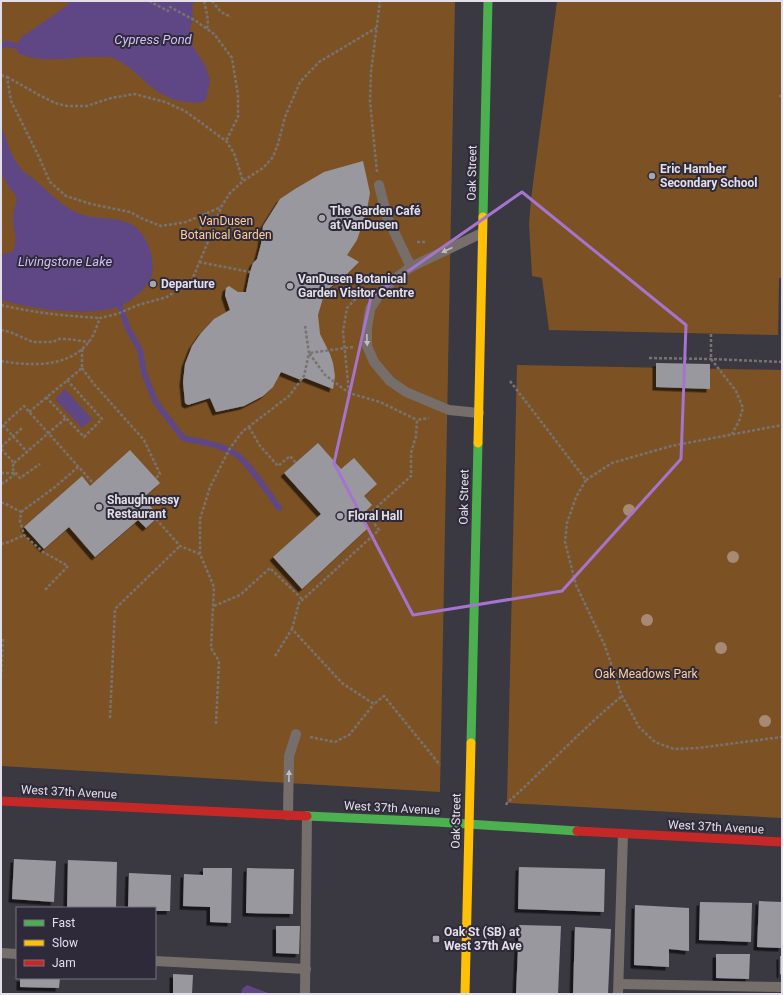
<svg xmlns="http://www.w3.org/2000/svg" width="783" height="995" font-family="Roboto,sans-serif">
  <defs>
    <filter id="shadow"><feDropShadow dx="-3.5" dy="3.5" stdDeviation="0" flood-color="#0009"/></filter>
  </defs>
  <rect width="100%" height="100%" fill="#3a3840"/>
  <g fill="#7c5224">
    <polygon points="1,1 455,1 440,792 1,766"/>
    <polygon points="557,1 782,1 781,72 782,72 782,278 779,278 778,335 549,330 542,278 532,276 529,224 531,199"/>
    <polygon points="517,365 782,370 782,818 507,803"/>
  </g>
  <g fill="#5f4785">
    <path d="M71,1H195L192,6L193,19L190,29L191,43L206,67L210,81L206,100C198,104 193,103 185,102C150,97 141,70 113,58C108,56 102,57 97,57C71,56 44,65 18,53C16,45 17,42 23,36L61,10Z"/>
    <path d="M1,125C6,139 10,154 19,166C23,172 30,176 35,180C51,194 66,211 87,216C102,219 121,217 134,226C148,237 155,258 152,275C149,287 131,302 120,306C90,318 32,309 1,300V255L13,251C18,239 14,234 13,222C12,213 16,206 17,197L8,186L1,172Z"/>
    <polygon points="65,389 92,419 82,428 55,399"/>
    <polygon points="247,985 271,994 241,994 242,989"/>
  </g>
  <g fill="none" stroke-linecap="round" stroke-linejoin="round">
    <g stroke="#5f4785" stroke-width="6">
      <polyline points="1,45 8,44 16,46"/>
      <path d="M120,306L128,329L140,350L144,373L155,401L183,438C200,442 219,444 234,453C248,461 269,494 279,508"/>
    </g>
  </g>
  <g fill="#9a989f" filter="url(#shadow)">
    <polygon points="363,161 370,193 367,210 357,240 347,255 359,262 342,279 325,291 318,315 320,334 330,354 333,363 335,376 333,389 305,378 301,380 281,372 273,387 263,396 244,406 216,412 210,398 188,405 185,403 183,382 185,364 192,346 201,333 214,319 230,310 225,295 226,288 229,286 238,292 246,292 250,272 253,263 257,259 261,244 263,226 280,199 295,189 324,172"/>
    <polygon points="656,363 710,364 710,389 656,387"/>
    <polygon points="318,443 341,469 354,458 377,484 364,496 372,505 359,518 368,528 302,589 273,557 321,514 284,473"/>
    <polygon points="130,450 160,483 143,498 159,516 146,528 138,520 95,557 69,527 44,549 24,527 82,476 90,486"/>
    <polygon points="14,859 56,861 54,902 12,899"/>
    <polygon points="68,860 117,862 116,908 67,908"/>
    <polygon points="519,867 605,869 604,912 518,909"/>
    <polygon points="203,868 232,868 231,923 210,922 210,907 183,906 184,874 203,875"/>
    <polygon points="247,868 294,869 293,914 246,913"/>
    <polygon points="129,873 171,875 170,911 155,911 155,908 128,908"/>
    <polygon points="759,901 782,902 782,948 757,947"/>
    <polygon points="700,902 752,903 751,942 699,940"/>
    <polygon points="635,905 689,908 689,951 669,949 669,967 634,965"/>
    <polygon points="519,925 561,926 558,994 516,994"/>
    <polygon points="276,926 300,926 299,954 276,953"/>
    <polygon points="575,927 611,929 608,994 573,994"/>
    <polygon points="716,954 750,954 749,979 716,978"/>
    <polygon points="780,956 782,956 782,975 780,974"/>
    <polygon points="173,974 193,975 192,994 173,994"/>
    <polygon points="20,978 60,978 59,988 20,987"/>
  </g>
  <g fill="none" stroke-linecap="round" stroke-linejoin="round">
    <g stroke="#787371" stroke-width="2.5" stroke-dasharray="3 2" stroke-linecap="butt">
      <polyline points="149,1 168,11 170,7 196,21 214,34 232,58 238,95 238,117 226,141"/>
      <path d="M204,1C206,11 209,18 207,29"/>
      <polyline points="212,1 221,12 231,17"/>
      <polyline points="1,75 7,77 11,101 38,155 50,182 66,196 91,204 130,212 143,219 161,226 186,222 221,207"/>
      <polyline points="7,77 41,96 55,103 67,106 87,106 111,98 135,94 165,102 185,111 226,141 234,153 243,181"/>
      <polyline points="779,96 782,96"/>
      <polyline points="377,172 370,101 371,72 380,1"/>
      <polyline points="197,238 206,213"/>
      <polyline points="417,242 426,242"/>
      <polyline points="199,262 250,272"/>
      <path d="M1,305C34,313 67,316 100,318"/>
      <polyline points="1,330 10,332 33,342 53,342 59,339 67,339 89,342"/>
      <polyline points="711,334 711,359 736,391 743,408 739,421 732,434"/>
      <polyline points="353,347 309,353 325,375 349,393 380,402 417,420"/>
      <polyline points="649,358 711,359 782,362"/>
      <path d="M1,361C30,366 67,368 88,343C94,336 97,326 100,318L117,314L138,305L167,297L192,280L215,225L221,207L230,193L243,181L263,168L273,157L278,144L285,117L300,82L319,62L376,28"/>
      <polyline points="82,368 93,383 144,440 160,474 156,478"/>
      <polyline points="510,381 586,480 576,497 567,523 565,542 576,585 605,646 622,696 639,727 655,742 674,749 698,748 782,737"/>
      <polyline points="349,393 343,332 347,308 361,293"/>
      <polyline points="46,397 84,437 102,419 67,380"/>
      <polyline points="29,412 82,368 82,349"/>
      <polyline points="3,425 27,452"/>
      <polyline points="1,427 24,406 93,483"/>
      <polyline points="249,427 260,446 278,466 290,456 296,463"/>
      <polyline points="1,447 22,428"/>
      <polyline points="1,449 14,463 12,468 20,478 40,464"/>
      <polyline points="14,463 66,418"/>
      <polyline points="1,473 16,473"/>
      <polyline points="586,480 612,463 671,446 782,425"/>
      <polyline points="1,483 4,483 16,473"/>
      <polyline points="1,503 4,503 21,512 20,521 24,535 43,552 68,566 44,591"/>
      <polyline points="21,512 55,487 78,467"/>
      <polyline points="156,519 180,546 200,554"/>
      <polyline points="1,544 9,542 24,535"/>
      <polyline points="214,606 240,595 270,568 303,600"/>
      <polyline points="292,629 299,603 379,530 368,515 411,476 411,453 416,436 417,420 429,418"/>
      <polyline points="275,656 292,629 342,683 374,704 384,696 440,765"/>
      <polyline points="1,677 3,637"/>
      <polyline points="110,718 115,609 180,546"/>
      <polyline points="216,724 219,661 211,648 214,587 200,554 200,519 210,487 230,448 243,431 289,396 304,376 309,353 305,326"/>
      <polyline points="310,737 335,742 349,735 374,704"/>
      <path d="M506,805L507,803C546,768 582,729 622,696"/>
    </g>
    <g stroke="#766e6a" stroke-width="10">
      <polyline points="379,185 387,217 411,267"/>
      <polyline points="479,413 449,410 406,392 390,381 374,362 367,346 367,328 370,309 379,295 393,280 411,267 482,233"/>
      <polyline points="288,815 289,756 296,734"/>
      <polyline points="1,953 17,954"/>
      <polyline points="155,961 306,969"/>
      <polyline points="619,984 782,987"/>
      <polyline points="305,994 307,816"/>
      <polyline points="618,994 623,834"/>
    </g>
    <g stroke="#4caf50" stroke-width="9">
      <polyline points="483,217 488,1"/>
      <polyline points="471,743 478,443"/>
      <polyline points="307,816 437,822 577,831"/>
    </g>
    <g stroke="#ffc107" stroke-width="9">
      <polyline points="478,443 483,217"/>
      <polyline points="465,994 471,743"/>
    </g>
    <g stroke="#c62828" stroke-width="9">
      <polyline points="1,801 307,816"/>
      <polyline points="577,831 782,842"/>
    </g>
  </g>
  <g fill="#a68a73">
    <circle cx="629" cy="510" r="6"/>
    <circle cx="733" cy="557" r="6"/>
    <circle cx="647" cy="620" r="6"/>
    <circle cx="721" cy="648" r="6"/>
    <circle cx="765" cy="721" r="6"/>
  </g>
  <defs><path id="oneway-solid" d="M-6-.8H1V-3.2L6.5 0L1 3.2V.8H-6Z"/></defs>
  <g fill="#c2bdc2">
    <use href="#oneway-solid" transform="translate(447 250) rotate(155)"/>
    <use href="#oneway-solid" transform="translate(367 340) rotate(88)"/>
    <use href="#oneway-solid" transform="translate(289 776) rotate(-89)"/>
  </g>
  <path fill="none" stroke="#a474cf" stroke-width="3" stroke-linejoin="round" d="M522,192L686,325L681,459L562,591L413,615L334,463L371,297Z"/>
  <g fill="#a7a5ad" stroke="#2f2a39" stroke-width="1.5">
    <circle cx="652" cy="176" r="4"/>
    <circle cx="322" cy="218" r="4"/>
    <circle cx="153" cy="284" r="4"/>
    <circle cx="290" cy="286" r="4"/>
    <circle cx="99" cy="507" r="4"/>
    <circle cx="340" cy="516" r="4"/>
    <rect x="432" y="935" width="8" height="8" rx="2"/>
  </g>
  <g text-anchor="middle" stroke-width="4" stroke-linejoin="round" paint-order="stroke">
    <g font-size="12" font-weight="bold" fill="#e2dfe8" stroke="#2f2a39" text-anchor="start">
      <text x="660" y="173">Eric Hamber<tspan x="660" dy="14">Secondary School</tspan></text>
      <text x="330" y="215">The Garden Café<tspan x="330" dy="14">at VanDusen</tspan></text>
      <text x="298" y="283">VanDusen Botanical<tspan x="298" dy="14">Garden Visitor Centre</tspan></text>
      <text x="161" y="288">Departure</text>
      <text x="107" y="504">Shaughnessy<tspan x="107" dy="14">Restaurant</tspan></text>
      <text x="348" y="520">Floral Hall</text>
      <text x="444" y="936">Oak St (SB) at<tspan x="444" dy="14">West 37th Ave</tspan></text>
    </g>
    <g font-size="12" fill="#e2dfe8" stroke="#2f2a39">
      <text transform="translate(472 173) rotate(-89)" y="4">Oak Street</text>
      <text transform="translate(464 497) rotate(-89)" y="4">Oak Street</text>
      <text transform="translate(69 792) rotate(3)" y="4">West 37th Avenue</text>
      <text transform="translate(392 808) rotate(3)" y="4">West 37th Avenue</text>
      <text transform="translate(456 821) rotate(-89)" y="4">Oak Street</text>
      <text transform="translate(716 827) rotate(3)" y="4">West 37th Avenue</text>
    </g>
    <g font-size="12" fill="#fecd9d" stroke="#2f2a39">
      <text x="226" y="225">VanDusen<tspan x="226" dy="14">Botanical Garden</tspan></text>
      <text x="646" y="678">Oak Meadows Park</text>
    </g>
    <g font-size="13" font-style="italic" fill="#d3bffa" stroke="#2f2a39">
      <text x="153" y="44">Cypress Pond</text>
      <text x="65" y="266">Livingstone Lake</text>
    </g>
  </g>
  <rect width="783" height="995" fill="none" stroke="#e2dfe8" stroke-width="4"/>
  <rect x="16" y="907" width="140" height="72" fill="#2f2a39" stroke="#77727f"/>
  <rect x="24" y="920" width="20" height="6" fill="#4caf50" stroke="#77727f"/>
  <text x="52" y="927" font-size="12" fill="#e2dfe8">Fast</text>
  <rect x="24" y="940" width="20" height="6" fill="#ffc107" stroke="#77727f"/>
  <text x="52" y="947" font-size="12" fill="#e2dfe8">Slow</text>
  <rect x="24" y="960" width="20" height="6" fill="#c62828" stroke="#77727f"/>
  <text x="52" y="967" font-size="12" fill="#e2dfe8">Jam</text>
</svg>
